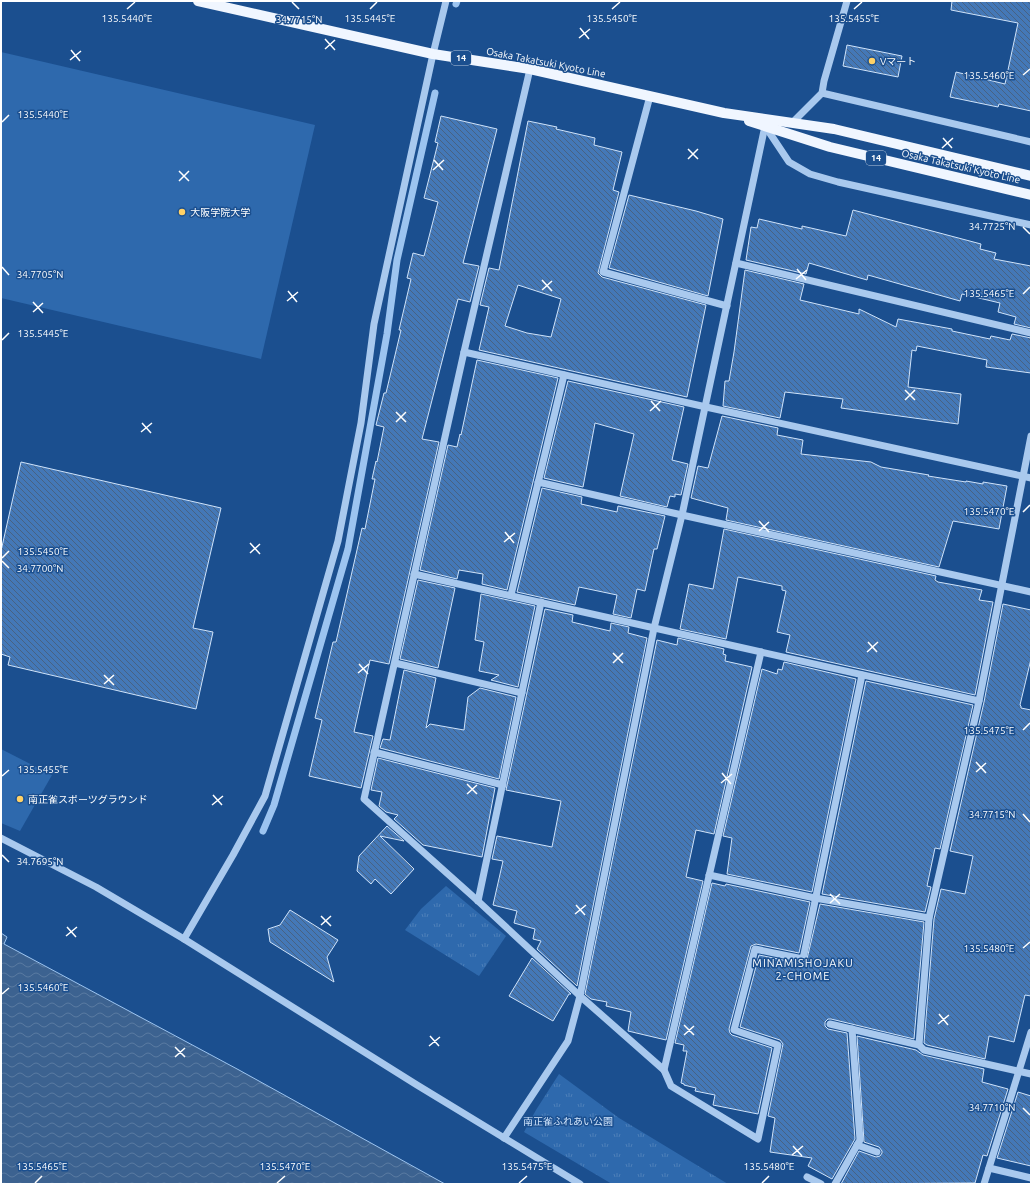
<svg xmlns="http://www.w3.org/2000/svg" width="1032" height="1185" font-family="Ubuntu,'Noto Sans JP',sans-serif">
  <defs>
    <pattern id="grass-tufts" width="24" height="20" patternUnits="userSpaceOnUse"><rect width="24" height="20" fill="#2e69ad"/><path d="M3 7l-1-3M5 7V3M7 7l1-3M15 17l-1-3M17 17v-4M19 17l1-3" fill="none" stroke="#4d80b9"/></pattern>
    <pattern id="water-waves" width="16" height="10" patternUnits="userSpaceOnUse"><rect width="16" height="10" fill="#3c6290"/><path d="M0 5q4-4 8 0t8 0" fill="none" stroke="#597aa1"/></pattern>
    <pattern id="building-back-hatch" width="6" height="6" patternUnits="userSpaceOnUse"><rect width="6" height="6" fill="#4478b7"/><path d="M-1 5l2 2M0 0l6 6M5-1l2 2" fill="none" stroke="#486282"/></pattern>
  </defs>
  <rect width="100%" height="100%" fill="#1b4f8f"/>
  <g fill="url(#grass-tufts)">
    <polygon points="446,886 506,936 479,976 405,930 421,909"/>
    <polygon points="559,1074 619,1118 728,1184 612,1184 524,1132 536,1110"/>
  </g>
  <g fill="#2e69ad">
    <polygon points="1,52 315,125 261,359 1,298"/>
    <polygon points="1,749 52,775 20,831 1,823"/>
  </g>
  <polygon fill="url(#water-waves)" stroke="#9cc4f0" points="1,933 7,937 4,944 239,1070 445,1184 1,1184"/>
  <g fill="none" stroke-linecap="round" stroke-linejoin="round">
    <g stroke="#9cc4f0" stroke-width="7">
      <polyline points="456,4 457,1"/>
      <polyline points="263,831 274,805 348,549 387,334 397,260 435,93"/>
    </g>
  </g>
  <g fill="url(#building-back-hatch)" stroke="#cfe3fa" fill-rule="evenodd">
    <polygon points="952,1 1031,1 1031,111 999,104 998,107 950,97 956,72 1005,84 1018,23 951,10"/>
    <polygon points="847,45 902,56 898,77 843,66"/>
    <polygon points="441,116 497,129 463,263 479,266 470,302 458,299 422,439 439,442 389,664 370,660 354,732 373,736 361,788 309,776 322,720 315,718 333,642 336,642 362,528 365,529 375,479 372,479 376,461 377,462 384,427 376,425 384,393 386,393 401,330 399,330 411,279 407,278 413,253 424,256 438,202 424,198 438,143 435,142"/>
    <path d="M528,121L557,127L556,129L595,138L594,145L622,152L613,190L619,192L598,273L602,277L706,305L687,397L479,350L489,307L480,305L489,268L499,270ZM518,285L561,299L551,337L527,333L505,326Z"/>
    <polygon points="629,195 696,211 723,219 708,296 609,268"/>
    <polygon points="853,210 981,244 980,249 996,253 994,259 1031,266 1031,328 1014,324 1016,317 998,312 1000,303 962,294 960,301 868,275 867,280 809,263 806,274 746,260 751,227 757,228 759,219 802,229 802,226 846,236"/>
    <polygon points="745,270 804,284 800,300 859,314 859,309 896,327 898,319 952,329 952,331 990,339 991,336 1010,340 1012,334 1031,338 1031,373 986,367 987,360 917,346 916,351 912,350 908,387 961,394 958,424 841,408 843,399 785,392 780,418 723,406 725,381 729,381 734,352"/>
    <polygon points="477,360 558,378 507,590 482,584 483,574 459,570 457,579 420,570 448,445 457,447 460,434 461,435"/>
    <polygon points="568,381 684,407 672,460 688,464 681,495 675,494 675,497 670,496 667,507 620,496 634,434 595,423 583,487 544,478"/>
    <polygon points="722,416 778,428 777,435 803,440 801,454 871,462 881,467 929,475 928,476 966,482 966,481 983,484 983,482 1007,486 999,529 953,521 939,567 726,520 728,508 691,498 698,466 708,468"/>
    <polygon points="21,462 221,508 193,628 213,632 196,709 8,665 10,657 1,654 1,551"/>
    <polygon points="542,488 582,497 581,504 617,512 618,506 665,516 657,549 654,549 645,591 637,589 631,618 613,614 617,595 579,587 575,605 517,592"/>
    <polygon points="724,529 936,576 935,580 938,582 982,590 979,600 993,602 975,695 786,652 790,635 777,632 786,591 782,590 782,586 738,577 726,639 680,629 689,584 713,589"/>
    <polygon points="418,580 455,588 438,668 400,659"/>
    <polygon points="481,594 535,606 518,687 491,680 499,675 479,671 484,642 475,640"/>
    <polygon points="1003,604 1031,610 1031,659 1020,705 1021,706 1021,708 1031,710 1031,996 1025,995 1014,1042 989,1036 985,1059 927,1045 924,1043 934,919 941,889 965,894 973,856 950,851 984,702"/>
    <polygon points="545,609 573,615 572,622 610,631 611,623 629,627 628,633 647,638 577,986 537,949 541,941 533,939 535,929 514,923 517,911 493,905 503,861 492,859 497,836 552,847 561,801 506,790"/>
    <polygon points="678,638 724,649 723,654 726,655 725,661 752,667 714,834 696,830 686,877 703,881 666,1040 628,1031 631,1012 606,1006 607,1002 591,999 585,994 657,640 677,645"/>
    <polygon points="784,662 856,679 812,892 727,874 732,838 723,836 762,669 777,674 778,669 782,670"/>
    <polygon points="404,670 436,678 426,728 430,724 464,730 468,697 480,688 516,697 499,779 380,748 383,739 390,740"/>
    <polygon points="866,681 973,705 940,849 935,848 927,886 931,887 925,912 822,894"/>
    <polygon points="378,758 495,788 482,857 423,845 394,819 398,815 386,812 379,806 382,792 371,790"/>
    <polygon points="387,826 404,841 380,836 414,869 391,894 375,879 371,884 357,871 359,856"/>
    <polygon points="712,883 725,886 726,884 810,902 799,953 756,944 751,946 729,1029 730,1033 732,1035 772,1048 758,1114 713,1105 715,1095 695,1091 696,1088 684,1085 684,1084 681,1083 687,1051 683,1051 684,1045 675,1043"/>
    <polygon points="820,904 924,922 914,1039 831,1019 828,1019 825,1022 825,1026 828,1029 847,1033 855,1139 832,1179 808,1166 812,1158 770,1152 775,1118 768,1116 783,1044 780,1040 740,1027 759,955 802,964 806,963"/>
    <polygon points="290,910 338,940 327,957 334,982 270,942 268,929 280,925"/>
    <polygon points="532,958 571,994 569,994 553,1021 509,996"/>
    <polygon points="857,1036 916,1050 923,1055 984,1069 982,1082 1008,1089 987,1156 983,1155 975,1183 841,1184 859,1151 876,1157 880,1156 882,1153 882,1151 879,1147 864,1142"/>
    <polygon points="1018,1092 1031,1096 1031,1166 997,1158"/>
  </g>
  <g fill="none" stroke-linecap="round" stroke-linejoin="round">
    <g stroke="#a9c9ee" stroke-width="7">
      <polyline points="530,69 464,352 364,799 478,901 580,996 664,1070 671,1086 758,1139 778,1045 734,1030 755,949 803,959 862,675"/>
      <polyline points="822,93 1031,142"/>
      <polyline points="650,96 603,272 727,306"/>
      <polyline points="792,123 822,93 824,81 847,1"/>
      <polyline points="765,126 789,162 810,174 838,182 1031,225"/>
      <polyline points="736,263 1031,333"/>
      <polyline points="464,352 706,407 1031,478"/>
      <polyline points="538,482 682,515 1031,592"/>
      <polyline points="414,574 979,701"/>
      <polyline points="511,595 564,375"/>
      <polyline points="395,663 522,693"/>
      <polyline points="374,752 503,785"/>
      <polyline points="1,838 96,887 184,939 417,1085 580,1184"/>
      <polyline points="709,875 815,898 929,918"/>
      <polyline points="478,901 541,602"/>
      <polyline points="184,939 233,855 265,796 338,541 361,423 374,324 433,54 446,1"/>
      <polyline points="830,1024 919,1045 924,1050 1031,1074"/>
      <polyline points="919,1045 929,918 979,701 1031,436"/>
      <polyline points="664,1070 761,652"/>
      <polyline points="504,1138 568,1041 580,996 654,628 682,515 765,126"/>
      <polyline points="857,1145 877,1152"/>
      <polyline points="989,1168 1031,1178"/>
      <polyline points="807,1177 821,1184"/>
      <polyline points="835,1184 860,1140 852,1029"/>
      <polyline points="984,1184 1031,1032"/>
    </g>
    <g stroke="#f0f6ff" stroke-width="10">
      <polyline points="198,1 433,54 530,69 724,113 834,129 1031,176"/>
      <polyline points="749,121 830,147 1031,195"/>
    </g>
  </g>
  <path fill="none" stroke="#fff" stroke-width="1.5" d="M292,2L299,9M127,9L135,2M370,9L377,2M612,9L620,2M854,9L862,2M580,28L589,39M579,38L590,29M325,39L335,50M325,49L335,40M71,50L80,61M70,60L81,51M1023,75L1030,69M2,122L9,115M943,138L952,148M942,148L953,138M688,149L698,159M688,159L698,149M434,160L443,170M433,170L444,160M179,171L189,181M179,181L189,171M1023,227L1030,234M2,267L9,275M797,269L806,280M796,279L807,270M542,280L552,291M542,290L552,281M288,291L297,302M1023,294L1030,287M287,301L298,292M33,302L43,313M33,312L43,303M2,340L9,333M905,390L915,400M905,400L915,390M651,401L660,411M650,411L661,401M396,412L406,422M396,422L406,412M142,423L151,433M141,432L152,423M1023,512L1030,505M759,521L769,532M759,531L769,522M505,532L514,543M504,542L515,533M250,543L260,554M250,553L260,544M2,558L9,551M2,561L9,568M868,642L877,652M867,652L878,642M613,653L623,663M613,663L623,653M359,664L368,674M358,673L369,664M104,675L114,685M104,684L114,675M1023,730L1030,723M976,762L986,773M976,772L986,763M722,773L731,784M2,776L9,770M721,783L732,774M467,784L477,794M467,794L477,785M213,795L222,805M212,805L223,796M1023,814L1030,822M2,855L9,862M830,894L840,904M830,903L840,894M576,905L585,915M575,914L586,905M321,916L331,926M321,925L331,916M67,927L76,937M66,936L77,927M1023,948L1030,942M2,994L9,988M939,1014L948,1025M938,1024L949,1015M684,1025L694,1035M684,1035L694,1026M430,1036L439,1046M429,1046L440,1037M175,1047L185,1057M175,1057L185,1048M1023,1108L1030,1115M793,1146L802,1156M792,1155L803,1146M35,1183L42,1176M277,1183L285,1176M519,1183L527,1176M762,1183L769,1176"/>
  <g fill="#ffd166" stroke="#1b4f8f" stroke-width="1.5">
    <circle cx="872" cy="61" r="4"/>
    <circle cx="182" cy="212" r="4"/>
    <circle cx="20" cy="799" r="4"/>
  </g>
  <g text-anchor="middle" stroke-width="3" stroke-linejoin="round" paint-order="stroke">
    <g fill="#1b4f8f" stroke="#bbcadd" stroke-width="1">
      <rect x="451" y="51" width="20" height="14" rx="3"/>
      <rect x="866" y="151" width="20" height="14" rx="3"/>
    </g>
    <g font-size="9" font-weight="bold" fill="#fff">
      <text x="461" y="61">14</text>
      <text x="876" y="161">14</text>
    </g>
    <g font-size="10" fill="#fff" stroke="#1b4f8f" text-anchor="start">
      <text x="880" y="65">Vマート</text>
      <text x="190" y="216">大阪学院大学</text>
      <text x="28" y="803">南正雀スポーツグラウンド</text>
    </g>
    <g font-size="10" fill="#fff" stroke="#1b4f8f">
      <text transform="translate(546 62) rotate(11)" y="4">Osaka Takatsuki Kyoto Line</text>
      <text transform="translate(961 166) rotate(13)" y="4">Osaka Takatsuki Kyoto Line</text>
    </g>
    <g font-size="10" fill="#cfe3fa" stroke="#1b4f8f">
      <text x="568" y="1125">南正雀ふれあい公園</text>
    </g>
    <g font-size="11" letter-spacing="1" fill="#fff" stroke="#1b4f8f">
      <text x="803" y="967">MINAMISHOJAKU<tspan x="803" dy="13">2-CHOME</tspan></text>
    </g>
  </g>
  <g font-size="10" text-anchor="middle" fill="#fff" stroke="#1b4f8f" stroke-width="3" stroke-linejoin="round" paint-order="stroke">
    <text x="127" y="22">135.5440°E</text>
    <text x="612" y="22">135.5450°E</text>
    <text x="370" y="22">135.5445°E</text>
    <text x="854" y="22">135.5455°E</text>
    <text x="299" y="23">34.7715°N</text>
    <text x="989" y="79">135.5460°E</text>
    <text x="43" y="118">135.5440°E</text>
    <text x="992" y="230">34.7725°N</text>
    <text x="40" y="278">34.7705°N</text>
    <text x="989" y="297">135.5465°E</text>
    <text x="43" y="337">135.5445°E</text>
    <text x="989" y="515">135.5470°E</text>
    <text x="43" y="555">135.5450°E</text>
    <text x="40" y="572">34.7700°N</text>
    <text x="989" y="734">135.5475°E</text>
    <text x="43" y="773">135.5455°E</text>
    <text x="992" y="818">34.7715°N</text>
    <text x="40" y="865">34.7695°N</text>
    <text x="989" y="952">135.5480°E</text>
    <text x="43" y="991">135.5460°E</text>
    <text x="992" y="1111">34.7710°N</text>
    <text x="42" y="1170">135.5465°E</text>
    <text x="285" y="1170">135.5470°E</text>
    <text x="527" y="1170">135.5475°E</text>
    <text x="769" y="1170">135.5480°E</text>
  </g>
  <rect width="1032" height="1185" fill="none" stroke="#ffffff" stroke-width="4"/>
</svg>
